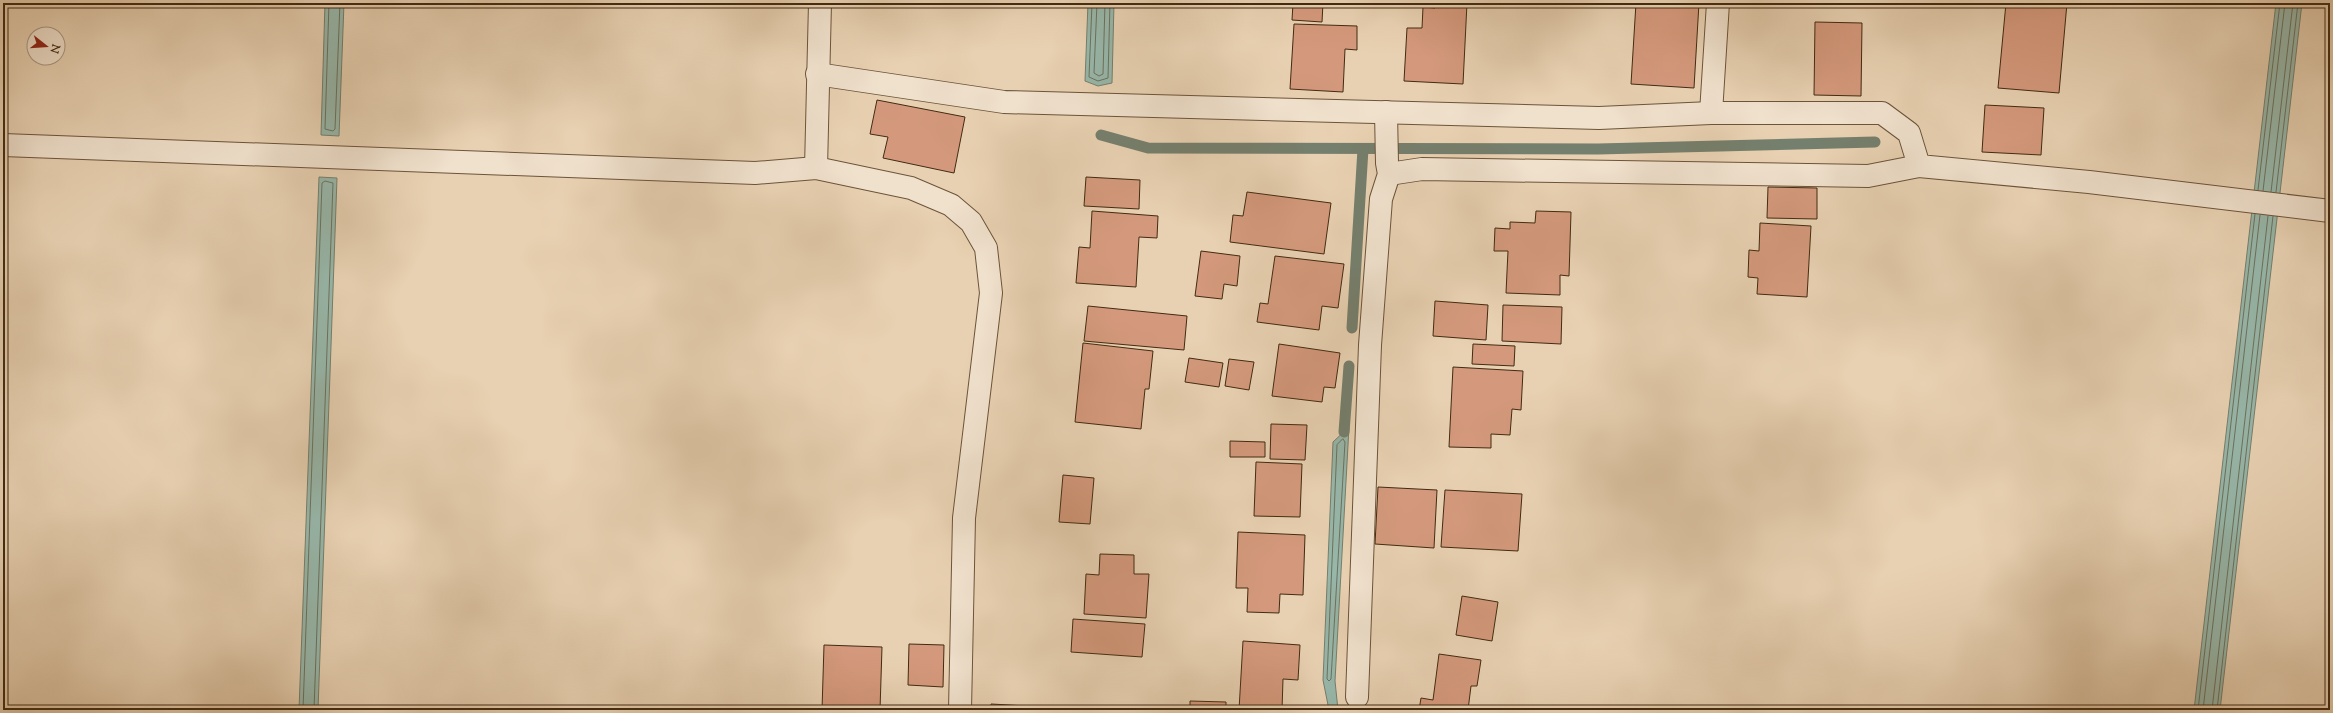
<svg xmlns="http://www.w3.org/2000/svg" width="2333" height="713" font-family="'Sorts Mill Goudy',serif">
  <rect width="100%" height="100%" fill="#e8d1b2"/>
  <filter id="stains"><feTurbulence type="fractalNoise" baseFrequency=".005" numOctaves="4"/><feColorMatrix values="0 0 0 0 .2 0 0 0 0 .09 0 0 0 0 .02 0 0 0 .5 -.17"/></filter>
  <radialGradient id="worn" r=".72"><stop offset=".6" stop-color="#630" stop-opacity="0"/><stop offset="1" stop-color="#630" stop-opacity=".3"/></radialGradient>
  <g fill="#97b7aa" stroke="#757f6d">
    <polygon points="325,3 344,3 339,136 321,135"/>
    <polygon points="1088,3 1114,3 1112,83 1098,86 1085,81"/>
    <polygon points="2276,3 2302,3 2220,710 2194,710"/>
    <polygon points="319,177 337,178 318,710 299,710"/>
    <polygon points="1349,427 1335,681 1338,710 1329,710 1323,680 1333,442"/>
  </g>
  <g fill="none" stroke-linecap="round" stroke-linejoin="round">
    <g stroke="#6c715e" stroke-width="1">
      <polyline points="329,3 325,129 333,131 335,129 340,3"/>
      <polyline points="1092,3 1089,77 1098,81 1108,78 1110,3"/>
      <polyline points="1097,3 1094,73 1099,76 1103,74 1105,3"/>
      <polyline points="2258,190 2280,3"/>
      <polyline points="2263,191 2285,3"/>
      <polyline points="2271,192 2293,3"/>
      <polyline points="2276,192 2298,3"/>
      <polygon points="1343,439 1345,442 1331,679 1329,681 1327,679 1337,445"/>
      <polyline points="303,710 322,183 325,181 333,183 314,710"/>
      <polyline points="2198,710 2255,214"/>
      <polyline points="2203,710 2260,215"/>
      <polyline points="2212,710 2268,216"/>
      <polyline points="2217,710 2273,216"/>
    </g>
    <g stroke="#757f6d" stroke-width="11">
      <polyline points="1101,135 1148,148 1598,149 1875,142"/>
      <polyline points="1352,328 1363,149"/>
      <polyline points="1344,432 1349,366"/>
    </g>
  </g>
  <g fill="#d4997c" stroke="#422b11">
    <polygon points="1293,3 1323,3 1322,22 1292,20"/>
    <polygon points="1435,3 1467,3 1463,84 1404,81 1407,28 1422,28 1423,7 1435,8"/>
    <polygon points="1636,3 1699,3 1694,88 1631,84"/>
    <polygon points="2006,3 2067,3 2059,93 1998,88"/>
    <polygon points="1815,22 1862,23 1861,96 1814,95"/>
    <polygon points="1294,24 1357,26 1357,50 1345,49 1343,92 1290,89"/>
    <polygon points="877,100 965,117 954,173 883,158 888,137 870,134"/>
    <polygon points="1985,105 2044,108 2041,155 1982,152"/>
    <polygon points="1086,177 1140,180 1139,209 1084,206"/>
    <polygon points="1768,187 1817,188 1817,219 1767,218"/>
    <polygon points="1247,192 1331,203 1324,254 1230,242 1233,215 1243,216"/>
    <polygon points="1092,211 1158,216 1157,238 1139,237 1136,287 1076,283 1079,247 1090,248"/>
    <polygon points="1536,211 1571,212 1569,276 1560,275 1560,295 1506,293 1508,251 1494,251 1495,228 1510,229 1510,222 1535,223"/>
    <polygon points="1760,223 1811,226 1807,297 1757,294 1758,278 1748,277 1749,250 1759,251"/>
    <polygon points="1201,251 1240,256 1237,286 1224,284 1222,299 1195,296"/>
    <polygon points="1275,256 1344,264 1338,308 1322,306 1319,330 1257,322 1260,303 1268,304"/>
    <polygon points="1435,301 1488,305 1486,340 1433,336"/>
    <polygon points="1503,305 1562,307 1561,344 1502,341"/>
    <polygon points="1088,306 1187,316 1184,350 1084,341"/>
    <polygon points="1083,343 1153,351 1149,389 1145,389 1141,429 1075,422"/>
    <polygon points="1279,344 1340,353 1335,388 1324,387 1322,402 1272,396"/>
    <polygon points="1473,344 1515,346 1514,366 1472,364"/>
    <polygon points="1189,358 1223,363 1219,387 1185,382"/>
    <polygon points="1229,359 1254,362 1249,390 1225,386"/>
    <polygon points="1453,367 1523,371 1521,410 1512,409 1510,435 1491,434 1491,448 1449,447"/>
    <polygon points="1271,424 1307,425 1305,460 1270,459"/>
    <polygon points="1230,441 1265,442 1265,457 1230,457"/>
    <polygon points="1256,462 1302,464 1300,517 1254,516"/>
    <polygon points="1063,475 1094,478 1090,524 1059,522"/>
    <polygon points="1378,487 1437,490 1434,548 1375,544"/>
    <polygon points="1445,490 1522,494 1518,551 1441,547"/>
    <polygon points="1238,532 1305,535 1303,595 1280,594 1279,613 1247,612 1248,588 1236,588"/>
    <polygon points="1100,554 1134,555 1134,574 1149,574 1146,618 1084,614 1086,574 1099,575"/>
    <polygon points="1462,596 1498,602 1492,641 1456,635"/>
    <polygon points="1073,619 1145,624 1142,657 1071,652"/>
    <polygon points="1243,641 1300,645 1298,680 1283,679 1282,710 1239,710"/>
    <polygon points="909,644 944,645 943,687 908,685"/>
    <polygon points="824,645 882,647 880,710 822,710"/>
    <polygon points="1439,654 1481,660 1477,686 1471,686 1468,710 1419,710 1421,698 1433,700"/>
    <polygon points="1190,701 1226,702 1226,710 1190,710"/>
    <polygon points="991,704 1044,707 1043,710 991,710"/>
  </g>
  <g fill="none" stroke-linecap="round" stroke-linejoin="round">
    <defs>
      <g id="street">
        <polyline points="817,74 1004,102 1599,118 1711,113 1882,113 1909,133 1919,166 2089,182 2330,211"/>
        <polyline points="1711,113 1718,3"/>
        <polyline points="3,145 755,173 816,168 911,188 951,205 971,222 986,248 991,293 964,518 960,710"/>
        <polyline points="816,168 820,3"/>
        <polyline points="1389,174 1422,169 1868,176 1919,166"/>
        <polyline points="1357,697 1370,345 1381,199 1389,174 1387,163 1386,112"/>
      </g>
    </defs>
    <use href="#street" stroke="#6c5439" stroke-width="24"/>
    <use href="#street" stroke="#f0e1cd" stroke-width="22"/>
  </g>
  <rect width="2333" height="713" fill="none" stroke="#e8d1b2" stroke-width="16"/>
  <rect x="4" y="4" width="2325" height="705" fill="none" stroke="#422b11" stroke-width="2"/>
  <rect x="8" y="8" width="2317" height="697" fill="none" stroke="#422b11"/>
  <g transform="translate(46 46) rotate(107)"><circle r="19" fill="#f0e1cd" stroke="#aa9882"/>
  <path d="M0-3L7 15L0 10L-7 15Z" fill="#8f2418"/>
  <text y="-6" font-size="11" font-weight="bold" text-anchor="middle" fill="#422b11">N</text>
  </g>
  <rect width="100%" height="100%" filter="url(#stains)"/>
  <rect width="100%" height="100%" fill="url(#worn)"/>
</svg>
